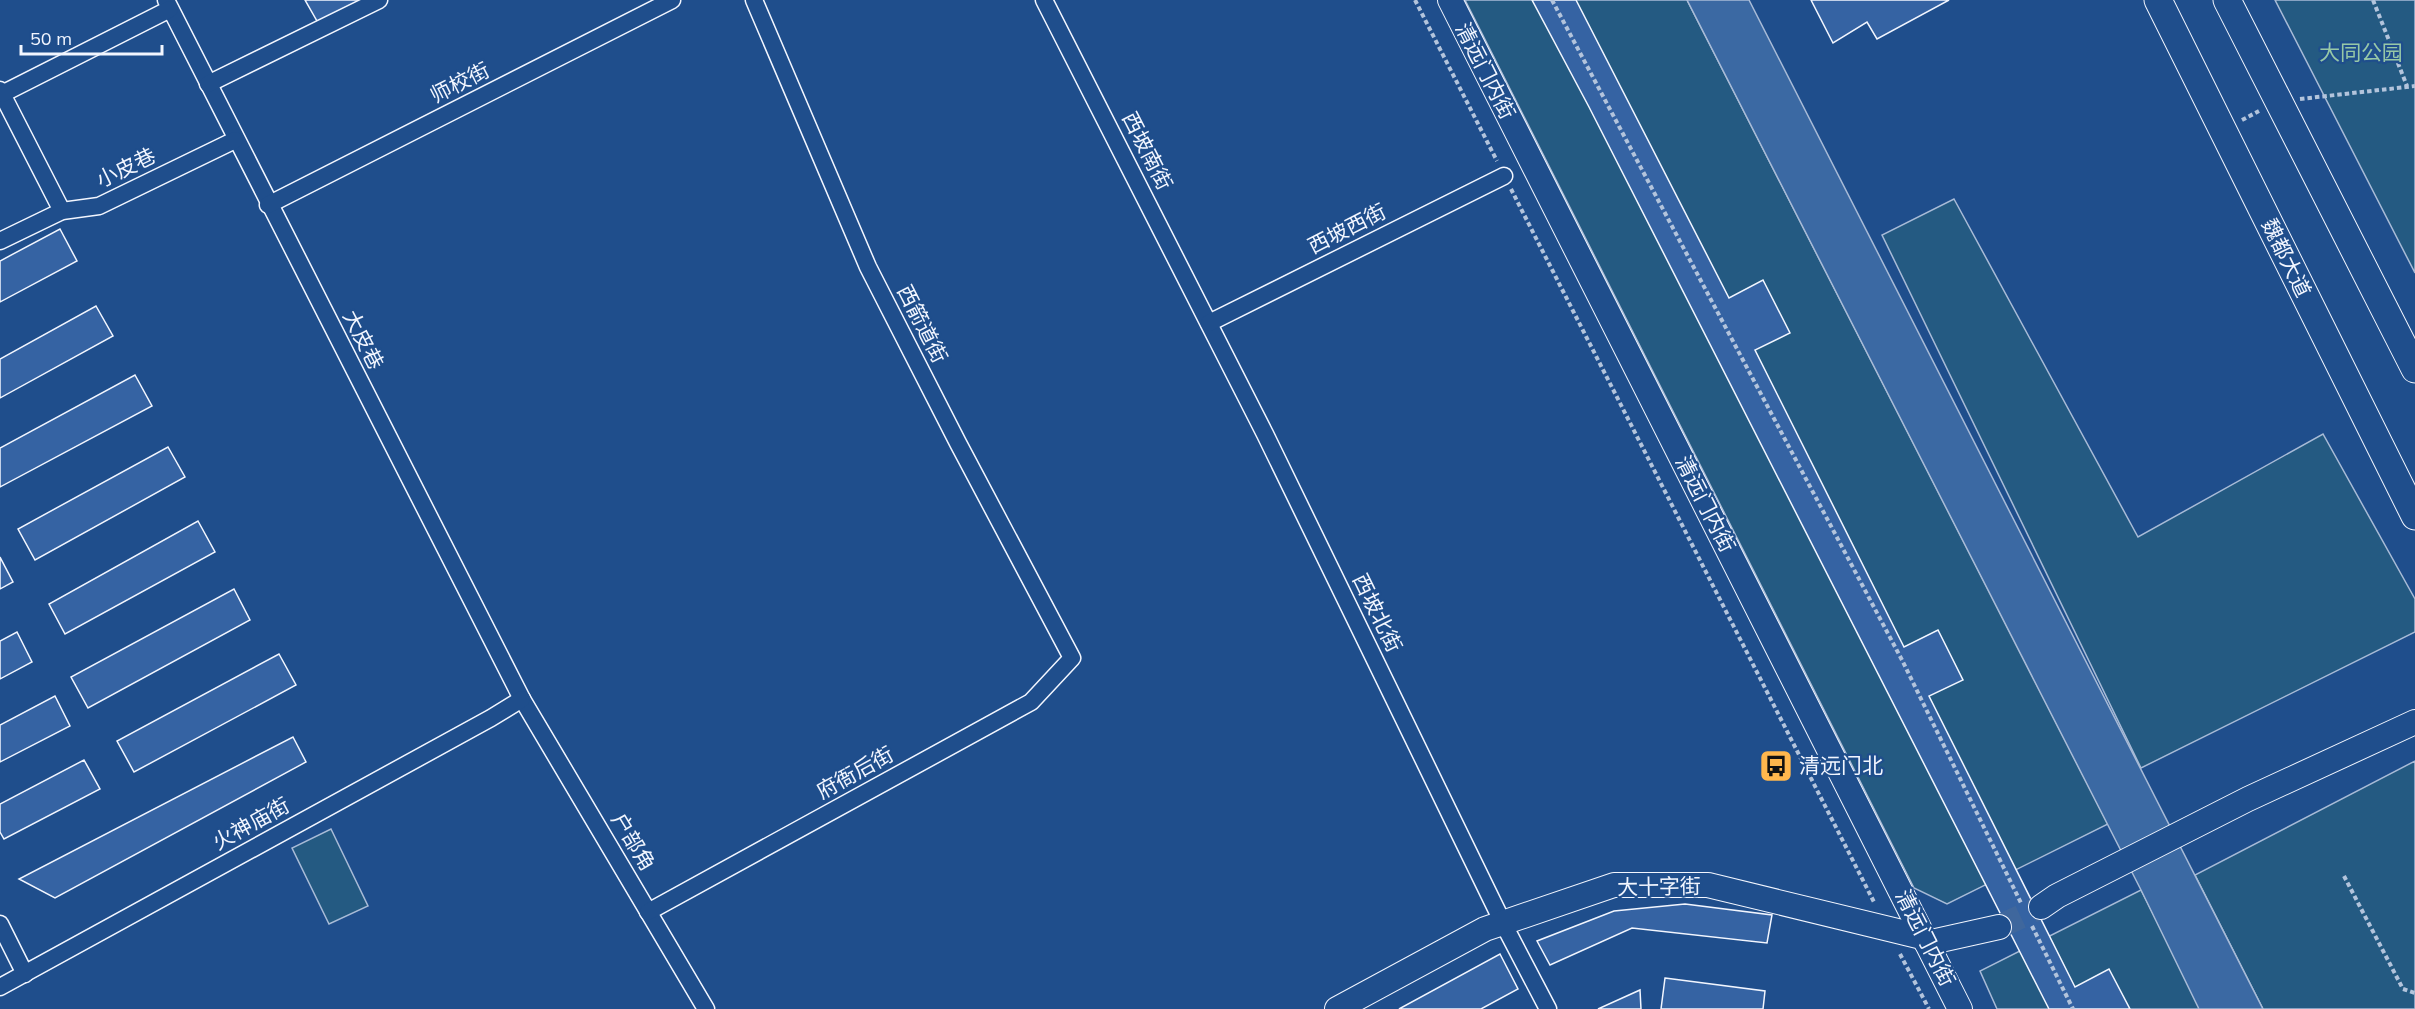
<svg xmlns="http://www.w3.org/2000/svg" width="2415" height="1009" font-family="Mulish,'Noto Sans SC',sans-serif">
  <rect width="100%" height="100%" fill="#1f4e8c"/>
  <g fill="#245a82" stroke="#a8bbd7" stroke-width="1.5">
    <polygon points="1465,0 1687,0 2108,824 1947,904 1914,888"/>
    <polygon points="2275,0 2415,0 2415,273"/>
    <polygon points="1954,199 2138,537 2323,434 2415,599 2415,632 2141,768 1882,235"/>
    <polygon points="2415,761 2415,1009 2263,1009 2195,875"/>
    <polygon points="331,829 368,906 329,924 292,848"/>
    <polygon points="2141,890 2202,1009 1997,1009 1980,971"/>
  </g>
  <polygon fill="#3b69a3" stroke="#a8bbd7" stroke-width="1.5" points="1687,0 1749,0 2263,1009 2199,1009 2141,890"/>
  <g fill="#3563a3" stroke="#f2f6ff" stroke-width="1.5">
    <polygon points="305,0 379,0 321,28"/>
    <polygon points="1532,0 1576,0 1729,298 1763,280 1790,333 1755,350 1904,647 1938,630 1963,680 1929,696 2075,987 2109,969 2130,1009 2049,1009 1589,107"/>
    <polygon points="1811,0 1949,0 1877,39 1867,22 1833,43"/>
    <polygon points="60,229 77,261 0,302 0,261"/>
    <polygon points="96,306 113,336 0,398 0,359"/>
    <polygon points="135,375 152,406 0,487 0,448"/>
    <polygon points="168,447 185,477 35,560 18,529"/>
    <polygon points="198,521 215,552 65,634 49,604"/>
    <polygon points="0,557 13,582 0,589"/>
    <polygon points="234,589 250,620 88,708 71,677"/>
    <polygon points="17,632 32,662 0,679 0,641"/>
    <polygon points="279,654 296,685 134,772 117,741"/>
    <polygon points="55,696 70,726 0,762 0,725"/>
    <polygon points="293,737 306,762 55,898 19,879"/>
    <polygon points="84,760 100,789 4,839 0,832 0,804"/>
    <polygon points="1685,904 1772,915 1767,943 1632,928 1550,965 1537,941 1614,911"/>
    <polygon points="1500,954 1518,989 1481,1009 1399,1009"/>
    <polygon points="1665,978 1765,991 1763,1009 1661,1009"/>
    <polygon points="1640,990 1641,1009 1598,1009"/>
  </g>
  <g fill="none" stroke-linecap="round" stroke-linejoin="round">
    <polyline stroke="#3f679d" stroke-width="24" stroke-dasharray="24 12" stroke-linecap="butt" points="1999,927 2041,907"/>
    <defs>
      <g id="street">
        <polyline points="166,0 522,699 706,1009"/>
        <polyline points="1044,0 1265,434 1503,923 1548,1009"/>
        <polyline points="208,84 379,0"/>
        <polyline points="0,90 62,211"/>
        <polyline points="2,94 170,9"/>
        <polyline points="268,205 672,0"/>
        <polyline points="0,241 62,211 99,206 235,140"/>
        <polyline points="1209,323 1504,176"/>
        <polyline points="648,912 1031,702 1072,658 958,443 868,267 754,0"/>
        <polyline points="0,924 25,974"/>
        <polyline points="0,987 491,718 522,699"/>
      </g>
      <g id="secondary">
        <polyline points="1450,0 1960,1009"/>
        <polyline points="2041,907 2057,896 2248,799 2415,722"/>
        <polyline points="1927,943 1999,927"/>
        <polyline points="1337,1009 1485,929 1614,885 1708,885 1922,937 1927,943"/>
      </g>
      <g id="primary">
        <polyline points="2158,0 2415,516"/>
        <polyline points="2227,0 2415,369"/>
      </g>
    </defs>
    <use href="#street" stroke="#f2f6ff" stroke-width="19"/>
    <use href="#secondary" stroke="#f2f6ff" stroke-width="26"/>
    <use href="#primary" stroke="#f2f6ff" stroke-width="29"/>
    <g stroke="#b3c4dc" stroke-width="4" stroke-dasharray="4.5 3" stroke-linecap="butt">
      <polyline points="1415,0 1497,161"/>
      <polyline points="1552,0 1902,660 2021,903"/>
      <polyline points="2373,0 2407,86"/>
      <polyline points="2300,99 2415,86"/>
      <polyline points="2242,120 2259,111"/>
      <polyline points="1511,189 1875,904"/>
      <polyline points="2344,876 2403,989 2415,993"/>
      <polyline points="2032,926 2073,1009"/>
      <polyline points="1900,954 1929,1009"/>
    </g>
    <use href="#street" stroke="#1f4e8c" stroke-width="16"/>
    <use href="#secondary" stroke="#1f4e8c" stroke-width="24"/>
    <use href="#primary" stroke="#1f4e8c" stroke-width="27"/>
  </g>
  <defs>
    <symbol id="bus-square" viewBox="-11 -11 22 22"><rect x="-9" y="-9" width="18" height="18" rx="4" fill="#ffb74d" stroke="#1f4e8c"/><path d="M-5-6H5V4H4V6H2V4H-2V6H-4V4H-5ZM-3.5-4V0h7V-4ZM-3.5 1.2v1.5H-2V1.2ZM2 1.2v1.5H3.5V1.2Z" fill="#111"/></symbol>
  </defs>
  <g fill-rule="evenodd">
    <use href="#bus-square" x="1757" y="747" width="38" height="38"/>
  </g>
  <g text-anchor="middle" stroke-width="4.5" stroke-linejoin="round" paint-order="stroke">
    <g font-size="21" fill="#97c8a6" stroke="#1f4e8c">
      <text x="2361" y="60">大同公园</text>
    </g>
    <g font-size="21" fill="#f2f6ff" stroke="#1f4e8c">
      <text transform="translate(1485 71) rotate(63)" y="7">清远门内街</text>
      <text transform="translate(460 83) rotate(-27)" y="7">师校街</text>
      <text transform="translate(1147 151) rotate(63)" y="7">西坡南街</text>
      <text transform="translate(126 168) rotate(-26)" y="7">小皮巷</text>
      <text transform="translate(1347 229) rotate(-27)" y="7">西坡西街</text>
      <text transform="translate(2286 258) rotate(64)" y="7">魏都大道</text>
      <text transform="translate(922 324) rotate(63)" y="7">西箭道街</text>
      <text transform="translate(363 340) rotate(63)" y="7">大皮巷</text>
      <text transform="translate(1705 504) rotate(63)" y="7">清远门内街</text>
      <text transform="translate(1377 613) rotate(64)" y="7">西坡北街</text>
      <text transform="translate(855 773) rotate(-29)" y="7">府衙后街</text>
      <text transform="translate(251 824) rotate(-29)" y="7">火神庙街</text>
      <text transform="translate(633 842) rotate(59)" y="7">户部角</text>
      <text transform="translate(1659 887) rotate(-1)" y="7">大十字街</text>
      <text transform="translate(1925 938) rotate(63)" y="7">清远门内街</text>
    </g>
    <g font-size="21" fill="#f2f6ff" stroke="#1f4e8c" text-anchor="start">
      <text x="1799" y="773">清远门北</text>
    </g>
  </g>
  <path d="M21 45v9h141v-9" fill="none" stroke="#f2f6ff" stroke-width="3"/>
  <text x="30" y="45" font-size="18" fill="#f2f6ff" stroke="#1f4e8c" stroke-width="4.5" paint-order="stroke">50 m</text>
</svg>
